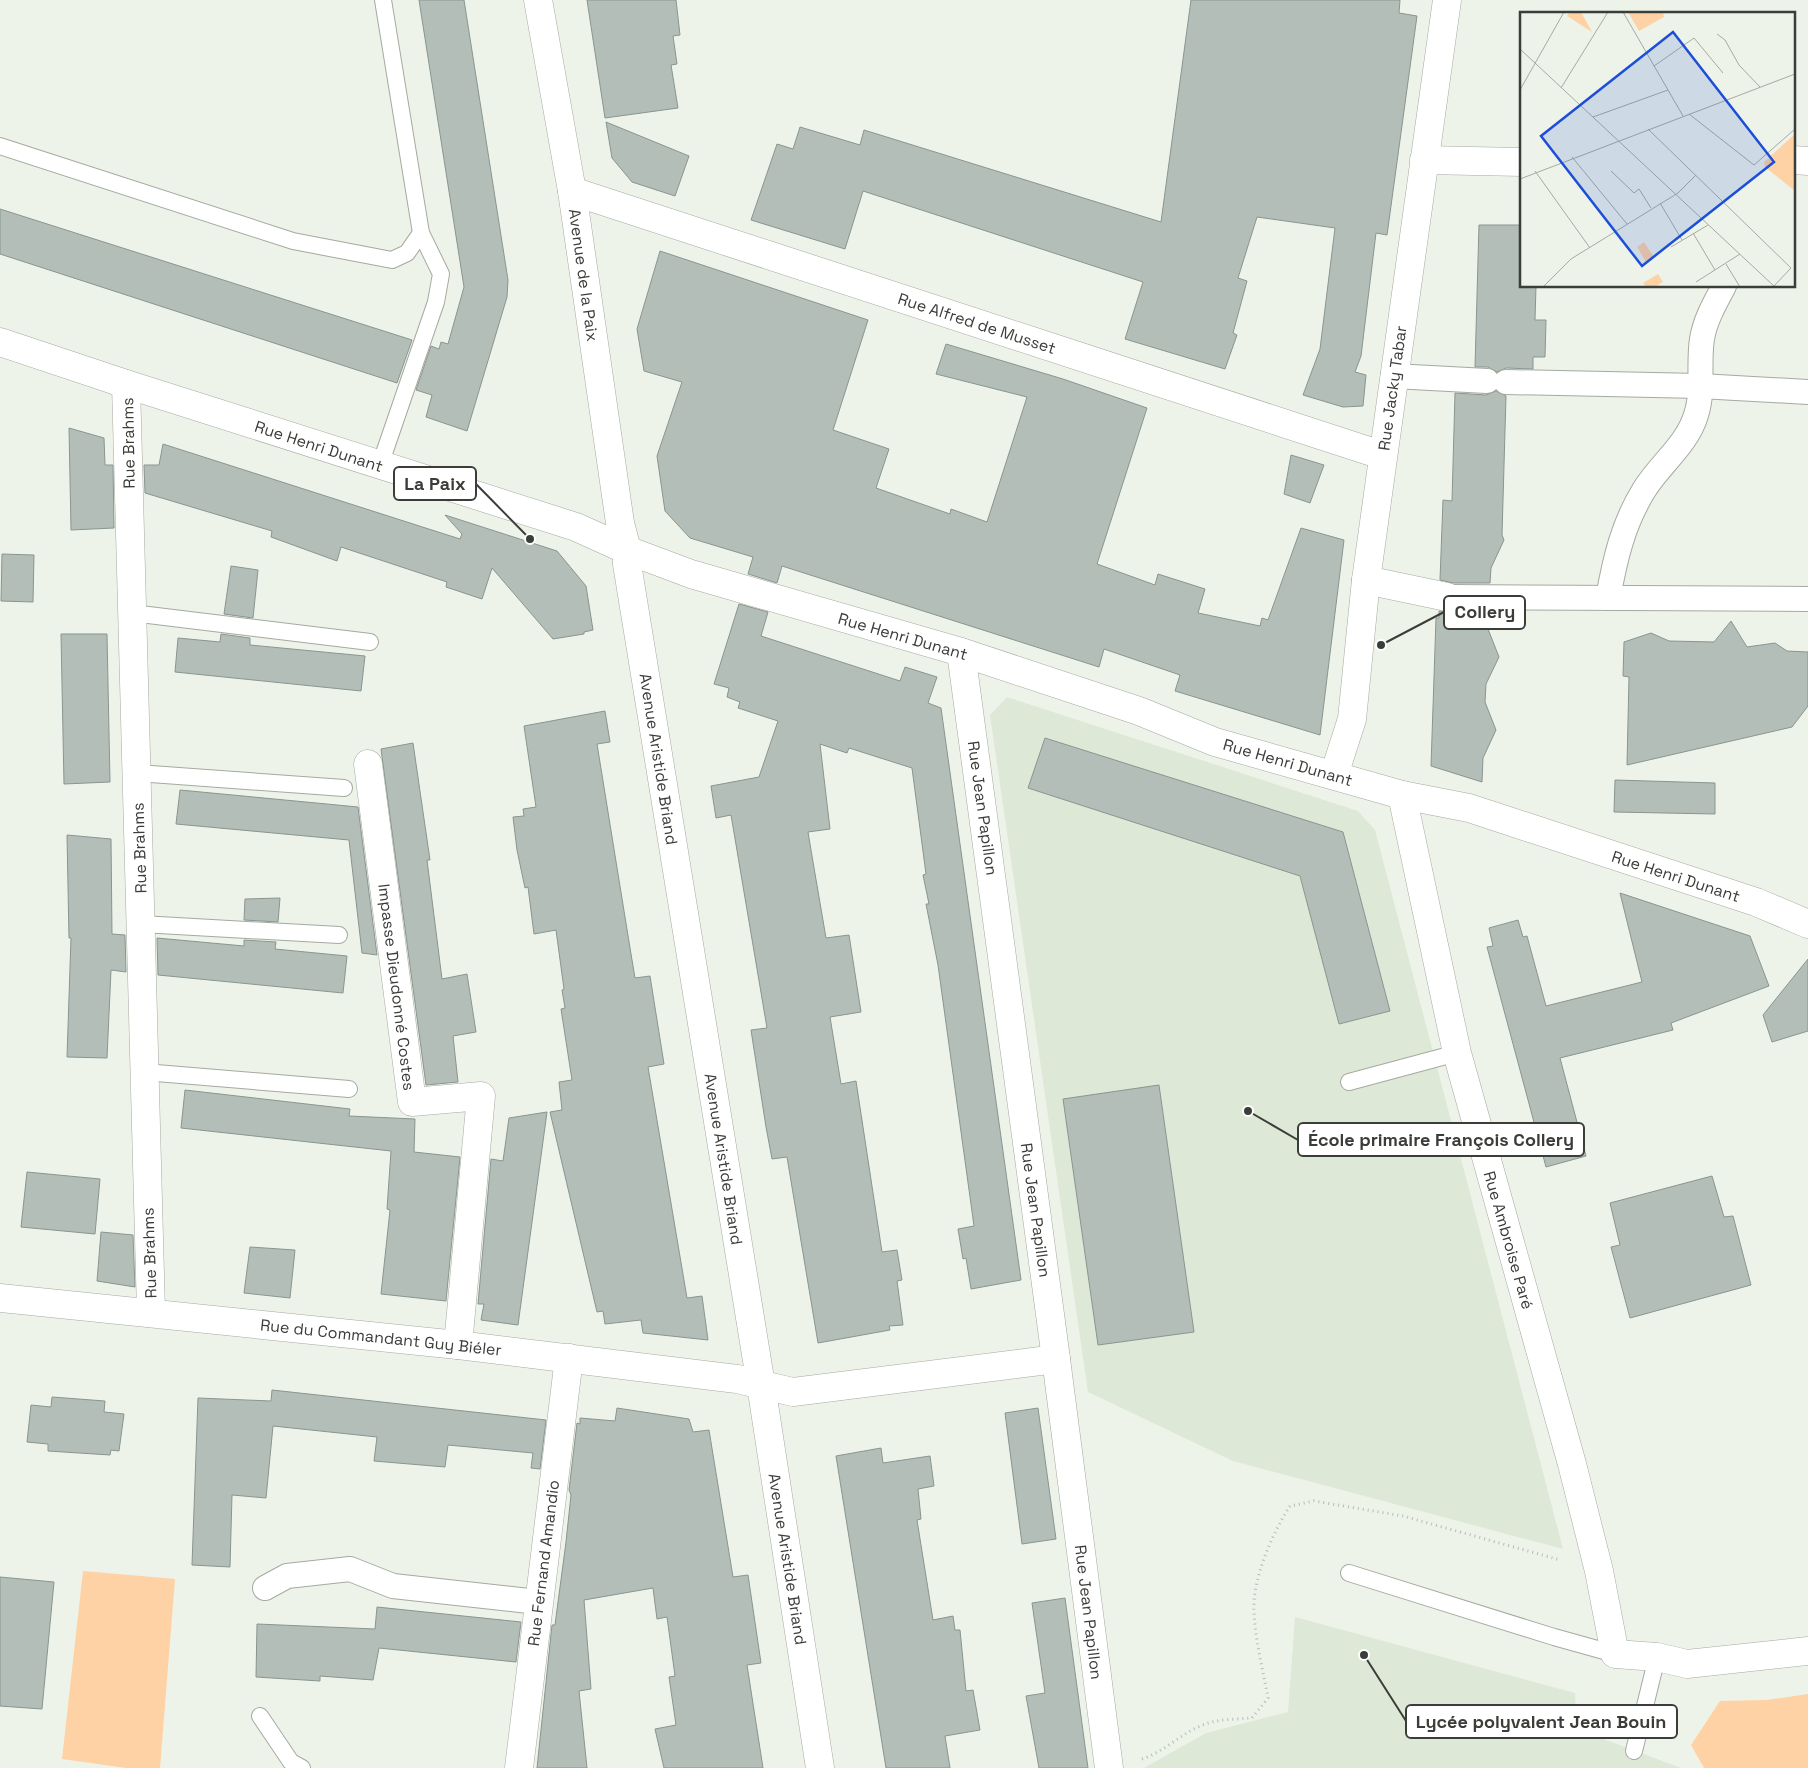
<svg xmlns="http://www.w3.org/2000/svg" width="1808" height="1768" font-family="'Space Grotesk',sans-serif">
  <rect width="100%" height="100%" fill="#edf3e9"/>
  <g fill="#dde8d7">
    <polygon points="1007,697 1358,811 1375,830 1563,1549 1233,1461 1088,1392 990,715"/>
    <polygon points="1295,1617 1575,1693 1577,1729 1681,1768 1144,1768 1206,1733 1288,1712"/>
  </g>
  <g fill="#fed2a4">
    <polygon points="83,1571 175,1579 160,1768 126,1768 62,1759"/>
    <polygon points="1808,1694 1808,1768 1704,1768 1691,1745 1720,1701 1767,1700"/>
  </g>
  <g fill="#b3beb9" stroke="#8a9590">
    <polygon points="419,0 464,0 508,280 507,297 467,431 426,417 432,395 416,390 431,346 439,349 441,342 448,344 464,287"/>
    <polygon points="587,0 676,0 680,35 673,36 677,64 671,65 678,108 605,118"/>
    <polygon points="1191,0 1400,0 1399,13 1417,16 1387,235 1376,233 1361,356 1355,372 1366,375 1363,406 1343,407 1303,395 1320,349 1335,228 1257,217 1238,278 1247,281 1233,333 1237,335 1225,369 1125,339 1143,282 863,191 845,249 751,220 777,144 793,149 800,127 860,145 864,130 1161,222"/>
    <polygon points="606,122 689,156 675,196 632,182 612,158"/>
    <polygon points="0,209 412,340 397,383 0,254"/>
    <polygon points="1479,225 1522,225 1522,286 1536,286 1535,320 1546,320 1545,357 1533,357 1533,369 1506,368 1497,372 1488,367 1475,367"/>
    <polygon points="660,251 868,320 833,430 889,449 876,488 950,514 951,509 987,522 1027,397 936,374 946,344 1063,379 1147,408 1097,564 1155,585 1158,574 1205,589 1198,613 1260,626 1262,618 1268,620 1301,528 1344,540 1320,735 1175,691 1180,675 1104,649 1099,667 782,566 777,583 748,574 753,557 690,538 665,511 657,456 682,382 644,371 637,329"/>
    <polygon points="1496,391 1506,396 1502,535 1504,540 1491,568 1490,583 1453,583 1440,580 1443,500 1452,501 1455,393 1486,395"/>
    <polygon points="69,428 104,438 105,465 113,465 114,528 71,530"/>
    <polygon points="163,444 460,539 462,534 445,515 557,551 586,586 593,630 584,632 584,634 553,639 492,568 482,599 446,587 447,582 341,547 337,561 271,537 272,531 145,493 144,465 159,465"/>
    <polygon points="1291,455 1324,465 1310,503 1284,494"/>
    <polygon points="2,554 34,555 33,602 1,601"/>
    <polygon points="231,566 258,570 253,618 224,614"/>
    <polygon points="739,604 768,612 761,636 900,681 905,667 937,677 928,703 941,708 1021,1280 971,1289 966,1258 963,1259 958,1229 974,1226 938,965 926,904 929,904 923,875 926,874 912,768 849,748 847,753 820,744 830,829 808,832 813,862 826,938 849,935 861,1012 830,1017 841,1084 856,1081 882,1252 897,1250 902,1280 897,1281 903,1325 889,1326 890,1330 818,1343 787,1157 772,1159 766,1127 751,1030 767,1028 731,815 716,818 711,786 759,777 778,721 738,708 740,702 727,697 729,688 714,684"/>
    <polygon points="1439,611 1489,611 1488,629 1499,657 1486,684 1485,702 1496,730 1483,758 1482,782 1431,766 1436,618 1439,618"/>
    <polygon points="1731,621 1747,647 1775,643 1787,651 1808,652 1808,706 1792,727 1627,765 1629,677 1623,676 1624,642 1651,633 1669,641 1714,642"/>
    <polygon points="61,634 107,634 110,782 64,784"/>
    <polygon points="221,634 250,638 250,645 365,656 361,691 175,672 178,638 220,642"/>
    <polygon points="605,711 610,742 597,744 630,948 635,978 650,976 664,1064 648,1067 687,1298 702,1296 708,1340 643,1333 641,1320 605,1324 603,1311 597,1312 550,1112 562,1110 559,1082 572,1080 561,1009 565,1008 562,990 564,989 556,930 534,934 528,887 525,888 517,850 513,817 524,816 523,809 536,807 524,726"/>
    <polygon points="1045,738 1343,832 1390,1011 1339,1024 1300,876 1028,788"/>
    <polygon points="413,743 430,860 427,860 442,979 467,974 476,1032 453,1036 458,1082 426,1085 381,749"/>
    <polygon points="1615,780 1715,783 1715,814 1614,812"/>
    <polygon points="180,790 358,807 377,955 362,953 349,840 176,824"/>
    <polygon points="67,835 111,839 112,934 125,935 126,972 111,970 107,1058 67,1057 71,938 69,938"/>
    <polygon points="1620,893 1750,936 1769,986 1671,1023 1673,1030 1560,1058 1586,1156 1546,1167 1487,947 1493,946 1489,928 1518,920 1523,937 1527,936 1546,1006 1642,982"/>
    <polygon points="280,898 278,922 244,920 245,899"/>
    <polygon points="157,938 244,946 244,940 276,942 275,949 347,956 343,993 158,975"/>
    <polygon points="1808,959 1808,1031 1772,1042 1763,1015"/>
    <polygon points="1159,1085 1194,1332 1098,1345 1063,1099"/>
    <polygon points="185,1090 350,1109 349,1116 415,1119 414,1152 460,1157 446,1301 381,1294 390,1210 387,1209 391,1151 181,1128"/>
    <polygon points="547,1112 518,1325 481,1320 484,1304 478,1304 491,1159 503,1161 509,1118"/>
    <polygon points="27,1172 100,1179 95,1234 21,1227"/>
    <polygon points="1712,1176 1724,1217 1733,1216 1751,1285 1630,1318 1611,1247 1620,1245 1610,1203"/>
    <polygon points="101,1232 133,1235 135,1287 97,1281"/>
    <polygon points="250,1247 295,1250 290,1298 244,1293"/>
    <polygon points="272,1390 546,1420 540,1469 531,1468 533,1453 448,1445 445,1467 374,1461 377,1437 273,1426 266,1498 232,1495 230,1567 192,1565 198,1398 271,1401"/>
    <polygon points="52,1397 105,1401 104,1412 124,1414 119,1451 111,1450 110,1455 48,1451 48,1444 27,1442 31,1405 51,1407"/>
    <polygon points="617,1408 689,1419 693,1432 709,1430 733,1577 748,1575 761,1663 747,1665 763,1768 664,1768 655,1729 676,1725 669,1677 675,1676 667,1617 657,1619 653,1588 584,1600 591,1689 579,1691 587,1768 537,1768 552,1625 555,1625 566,1542 571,1495 569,1490 577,1423 580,1424 580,1418 615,1421"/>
    <polygon points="1038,1408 1056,1539 1022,1544 1005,1413"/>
    <polygon points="881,1448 883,1463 930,1456 934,1486 918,1489 921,1519 917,1520 933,1620 953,1616 955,1630 960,1630 966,1691 973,1690 980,1730 945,1736 950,1768 886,1768 836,1456"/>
    <polygon points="0,1577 54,1582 42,1709 0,1706"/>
    <polygon points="1065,1598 1088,1768 1039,1768 1026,1696 1045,1693 1032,1603"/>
    <polygon points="377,1607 521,1622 516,1662 379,1648 373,1680 320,1676 320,1681 256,1677 257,1624 375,1629"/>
  </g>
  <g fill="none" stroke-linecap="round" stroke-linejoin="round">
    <defs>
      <g id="service">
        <polyline points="0,146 293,241 392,260 407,253 421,233"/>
        <polyline points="380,465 436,302 441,274 421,233 383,0"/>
        <polyline points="132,613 370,642"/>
        <polyline points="137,773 344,788"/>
        <polyline points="141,924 339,935"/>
        <polyline points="144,1072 349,1089"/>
        <polyline points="1349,1082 1457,1053"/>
        <polyline points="1349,1573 1554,1637 1615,1654"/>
        <polyline points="260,1716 291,1762 302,1768"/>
        <polyline points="1634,1751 1657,1657"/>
      </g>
      <g id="pedestrian">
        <polyline points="1393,376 1487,381"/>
        <polyline points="1506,382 1700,386 1808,392"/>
        <polyline points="1447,597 1808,599"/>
        <path d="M1608,598C1615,559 1623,524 1644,490C1660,464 1687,445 1696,415C1704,391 1698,364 1702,339C1705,320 1715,303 1724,286"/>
        <polyline points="265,1588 287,1576 350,1569 393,1586 538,1602"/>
      </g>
      <g id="minor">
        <polyline points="538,0 572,191 620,523 627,550 627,564 761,1385 820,1768"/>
        <polyline points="1424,160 1522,162"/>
        <polyline points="1794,160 1808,161"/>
        <polyline points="572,191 1369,451 1383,452"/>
        <polyline points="0,342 126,384 576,527 627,550 691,574 961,652 1139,711 1215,742 1402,795 1469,808 1756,902 1808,924"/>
        <polyline points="126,384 151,1312"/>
        <polyline points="1366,580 1447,597"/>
        <polyline points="961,652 1056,1359 1109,1768"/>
        <polyline points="368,764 412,1102 481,1096 458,1345"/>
        <polyline points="1334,775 1352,719 1366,580 1447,0"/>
        <polyline points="1402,795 1457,1053 1572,1464 1599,1571 1615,1654 1657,1657 1687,1664 1808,1651"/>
        <polyline points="0,1298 458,1345 737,1379 793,1392 1056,1359"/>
        <polyline points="519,1768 569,1358"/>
      </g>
    </defs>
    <use href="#service" stroke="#a5aaa1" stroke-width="18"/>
    <use href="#pedestrian" stroke="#a5aaa1" stroke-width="26"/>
    <use href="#minor" stroke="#a5aaa1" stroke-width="29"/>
    <path stroke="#b7bcb4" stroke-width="3" stroke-dasharray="1 4" stroke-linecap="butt" d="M1142,1759C1167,1751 1186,1728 1212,1722C1225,1719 1239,1719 1252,1718L1268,1698C1263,1670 1255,1640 1254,1611C1252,1579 1273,1532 1290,1506L1314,1501L1403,1516L1560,1560"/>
    <use href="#service" stroke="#fff" stroke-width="16"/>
    <use href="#pedestrian" stroke="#fff" stroke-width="24"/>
    <use href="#minor" stroke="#fff" stroke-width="28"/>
  </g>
  <g text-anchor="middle" stroke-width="5" stroke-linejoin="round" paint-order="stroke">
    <g font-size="16" fill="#3b3d39" stroke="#fff">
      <text transform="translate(584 275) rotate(82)" y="6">Avenue de la Paix</text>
      <text transform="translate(977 323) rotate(18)" y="6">Rue Alfred de Musset</text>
      <text transform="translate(1392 388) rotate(-82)" y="6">Rue Jacky Tabar</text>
      <text transform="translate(128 443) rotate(-91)" y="6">Rue Brahms</text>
      <text transform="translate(319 446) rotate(18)" y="6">Rue Henri Dunant</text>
      <text transform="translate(903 636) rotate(16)" y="6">Rue Henri Dunant</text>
      <text transform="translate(659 759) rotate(81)" y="6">Avenue Aristide Briand</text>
      <text transform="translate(1288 762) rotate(16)" y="6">Rue Henri Dunant</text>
      <text transform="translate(983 808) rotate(82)" y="6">Rue Jean Papillon</text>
      <text transform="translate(139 848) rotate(-92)" y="6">Rue Brahms</text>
      <text transform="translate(1676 876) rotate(18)" y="6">Rue Henri Dunant</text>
      <text transform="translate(397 987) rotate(83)" y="6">Impasse Dieudonné Costes</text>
      <text transform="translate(724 1159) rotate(81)" y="6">Avenue Aristide Briand</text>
      <text transform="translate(1036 1210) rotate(82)" y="6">Rue Jean Papillon</text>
      <text transform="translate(1509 1240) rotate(74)" y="6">Rue Ambroise Paré</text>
      <text transform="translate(149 1253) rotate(-92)" y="6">Rue Brahms</text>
      <text transform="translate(381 1337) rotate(6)" y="6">Rue du Commandant Guy Biéler</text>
      <text transform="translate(788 1559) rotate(81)" y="6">Avenue Aristide Briand</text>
      <text transform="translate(543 1563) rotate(-83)" y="6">Rue Fernand Amandio</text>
      <text transform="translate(1089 1612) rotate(83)" y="6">Rue Jean Papillon</text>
    </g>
  </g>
  <g transform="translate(1520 12)">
    <rect width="275" height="275" fill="#edf3e9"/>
    <path d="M50,0H61L72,20L47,4ZM108,0H143L144,5L119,19ZM275,122V179L245,155L244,150ZM124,230L134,245L126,250L117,235ZM138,262L143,270L135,275H126L123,271Z" fill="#fed2a4"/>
    <path fill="none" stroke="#a6aaa3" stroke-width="1" d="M103,0L163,104M197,22L205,28L219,53L240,75M0,37L255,275M134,54L174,26L203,61M41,76L88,0M0,78L44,0M169,102L234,153L275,117M73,105L148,78M128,117L271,256L254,274M52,145L107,212M15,159L70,236M91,159L114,181L119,177L131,196M0,167L275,62M140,191L162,228M173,221L195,258M151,235L188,213M206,252L220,275M176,270L220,242M23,275L51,247L158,181L176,163"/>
    <path fill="#1d4ed8" fill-opacity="0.15" stroke="#1d4ed8" stroke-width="2.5" d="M153,20L254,150L122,254L21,124Z"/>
    <rect width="275" height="275" fill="none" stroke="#3b3d39" stroke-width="2.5"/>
  </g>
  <path fill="none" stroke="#3b3d39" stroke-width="2" d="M530 539L476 484M1381 645L1444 612M1248 1111L1298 1140M1364 1655L1406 1721"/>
  <g fill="#3b3d39" stroke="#fff" stroke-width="2">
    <circle cx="530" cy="539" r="5"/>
    <circle cx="1381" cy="645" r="5"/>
    <circle cx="1248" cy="1111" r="5"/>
    <circle cx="1364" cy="1655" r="5"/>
  </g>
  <g fill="#fff" stroke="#3b3d39" stroke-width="2">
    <rect x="394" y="467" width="82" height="33" rx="5"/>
    <rect x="1444" y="596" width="81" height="33" rx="5"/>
    <rect x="1298" y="1123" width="286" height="33" rx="5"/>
    <rect x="1406" y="1705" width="271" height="33" rx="5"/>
  </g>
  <g font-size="18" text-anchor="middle" font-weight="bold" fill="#3b3d39">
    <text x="435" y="490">La Paix</text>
    <text x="1485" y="618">Collery</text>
    <text x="1441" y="1146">École primaire François Collery</text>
    <text x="1541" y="1728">Lycée polyvalent Jean Bouin</text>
  </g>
</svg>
